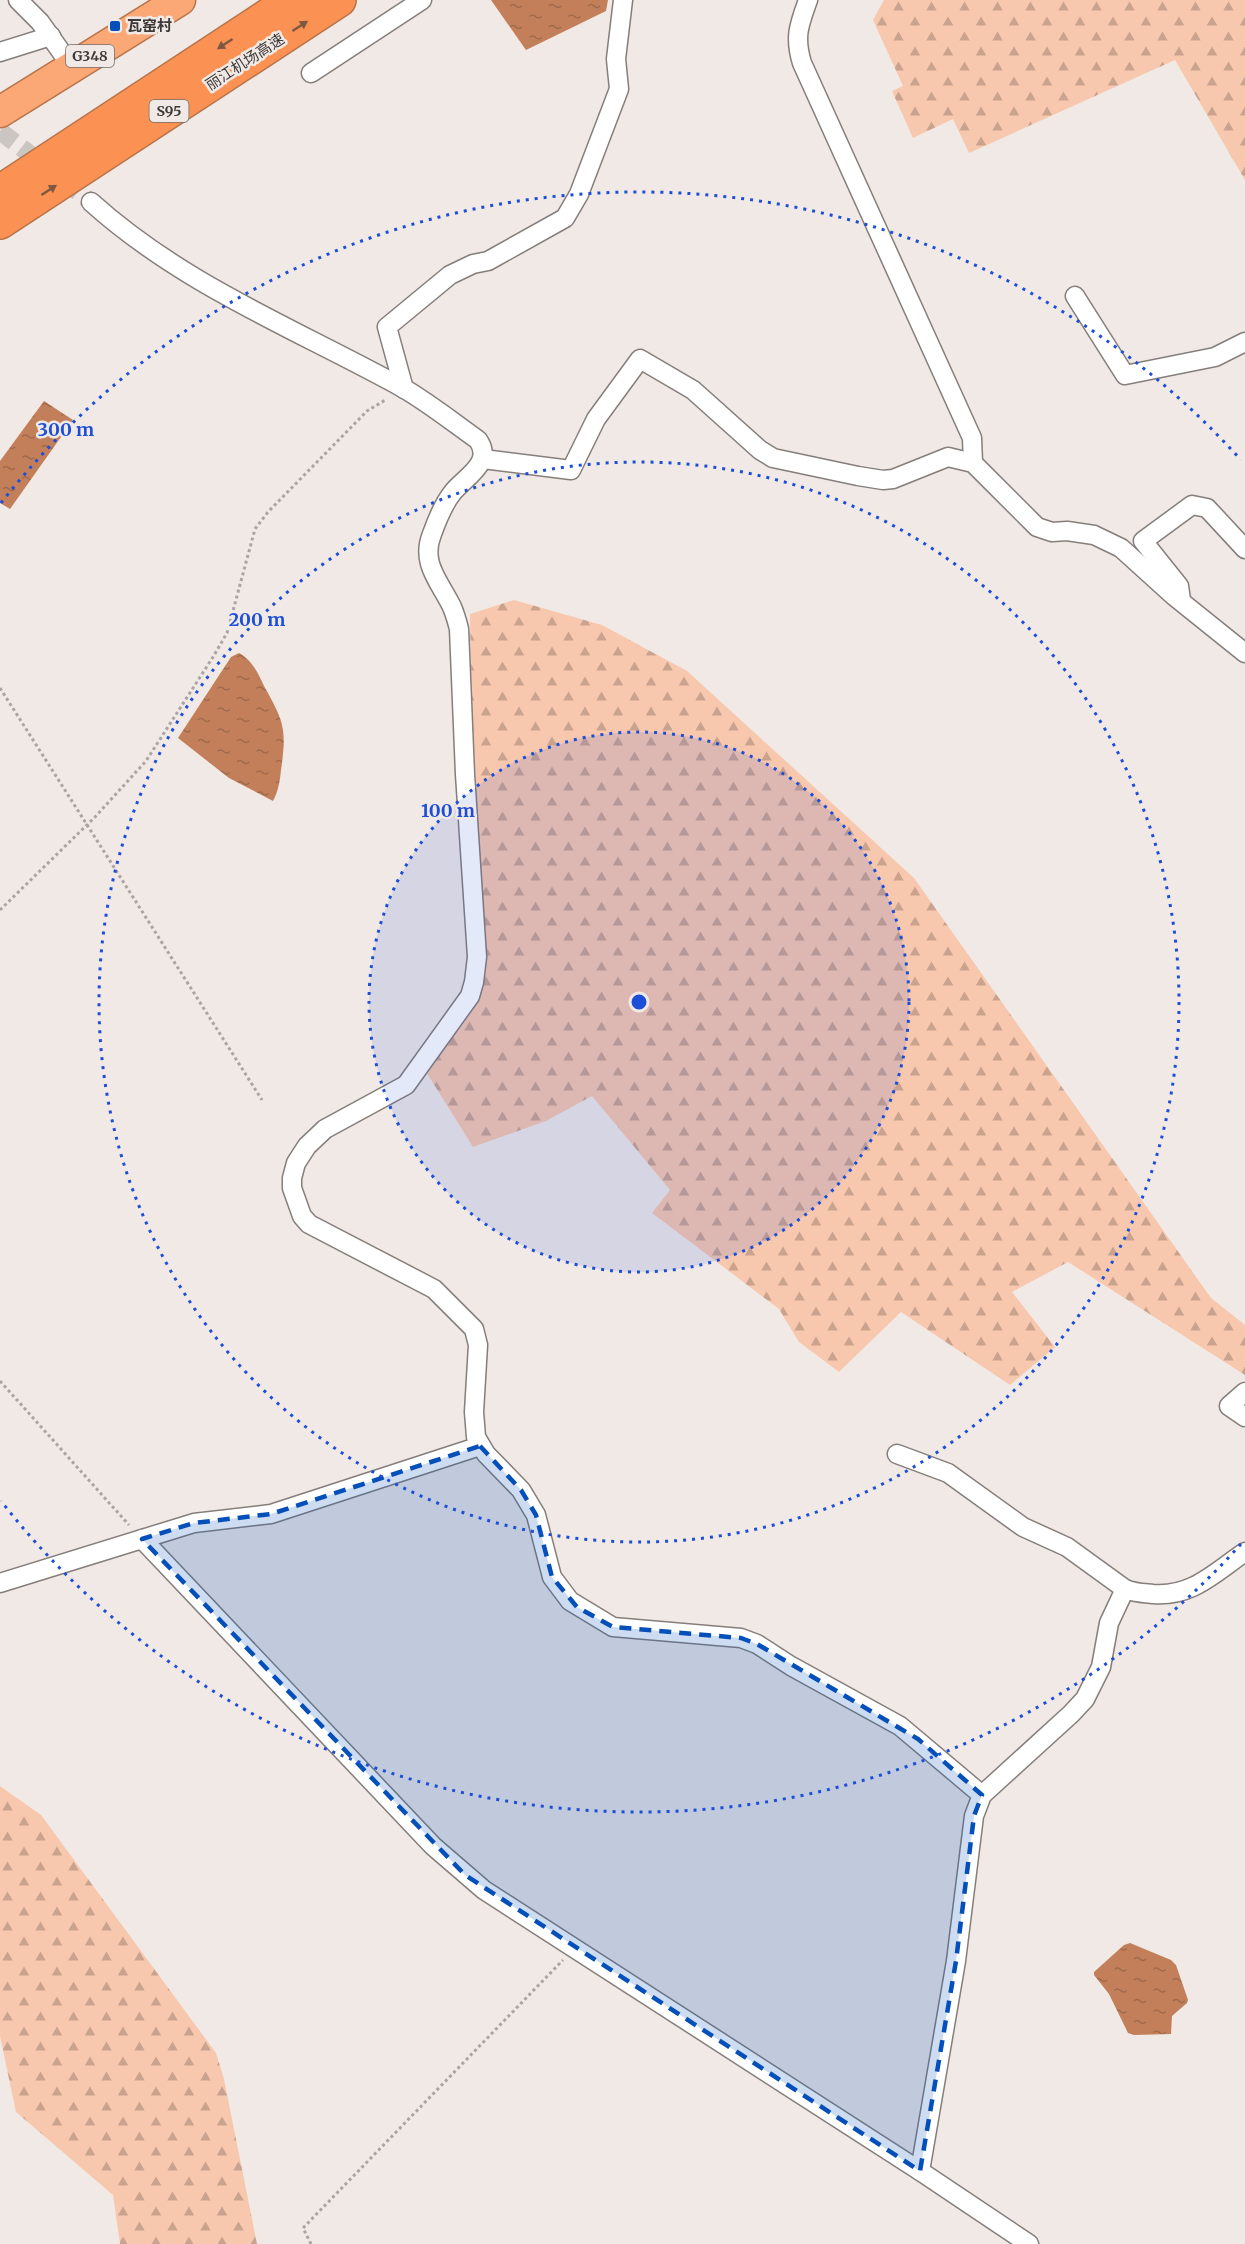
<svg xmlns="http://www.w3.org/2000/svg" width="1245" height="2244" font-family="Merriweather,'Noto Sans SC',serif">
  <defs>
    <pattern id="forest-firs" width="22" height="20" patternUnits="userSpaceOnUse" patternTransform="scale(1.5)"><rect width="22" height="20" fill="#f8c8ae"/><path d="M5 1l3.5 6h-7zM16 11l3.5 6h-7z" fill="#caa38f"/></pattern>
    <pattern id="water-ripples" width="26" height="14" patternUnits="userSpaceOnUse" patternTransform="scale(1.5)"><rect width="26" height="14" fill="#c27f59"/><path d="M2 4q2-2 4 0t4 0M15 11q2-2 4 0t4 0" fill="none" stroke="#9f694b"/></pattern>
  </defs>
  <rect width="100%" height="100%" fill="#f0e9e5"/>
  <g fill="url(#forest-firs)">
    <polygon points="884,0 1245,0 1245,180 1175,60 969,153 953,119 913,138 892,91 903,86 873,20"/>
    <polygon points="514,600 602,625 687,671 914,878 1211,1298 1245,1325 1245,1375 1068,1262 1012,1292 1055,1347 1010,1385 901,1312 839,1372 799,1342 779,1309 652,1213 670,1190 592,1096 546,1121 473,1147 425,1070 476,1004 486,972 471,686 470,614"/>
    <polygon points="0,1786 41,1815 216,2053 224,2079 257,2244 120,2244 113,2195 16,2112 0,2036"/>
  </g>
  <g fill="url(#water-ripples)">
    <polygon points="491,0 608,0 606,11 526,50"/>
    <polygon points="44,401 73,420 10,509 0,503 0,461"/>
    <path d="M239,653C252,660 258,673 264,686C284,722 287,728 281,770C280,781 278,792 273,801L229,778L178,738L231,657Z"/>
    <polygon points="1130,1943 1171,1960 1176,1965 1188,2000 1187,2003 1172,2016 1171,2034 1134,2035 1128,2033 1109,1994 1094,1975 1094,1972 1124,1945"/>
  </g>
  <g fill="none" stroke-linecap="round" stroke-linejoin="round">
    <polyline stroke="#ccc6c2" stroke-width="18" stroke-dasharray="18 9" stroke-linecap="butt" points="0,131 91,202"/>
    <defs>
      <g id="minor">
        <polyline points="18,0 40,22 72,67"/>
        <path d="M808,0C799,25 794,37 802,63L972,438L973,463"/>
        <polyline points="0,52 51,36"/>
        <polyline points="311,73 422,0"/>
        <path d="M91,202C183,285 296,329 403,388C429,403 454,423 478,440C494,463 465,477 453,492C443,504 437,520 432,534C420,563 440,582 452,607C455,614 457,621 459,629L465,774L477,957L474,982L470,996L406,1085L325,1129L307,1146L296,1163L292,1178V1188L302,1216L309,1224L434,1289L474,1329L478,1345L474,1412L476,1437L486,1454L521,1490L536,1515L552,1577L570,1601L613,1627L741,1638L757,1644L791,1666L900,1726L982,1795"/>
        <polyline points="1075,296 1125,375 1215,357 1245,342"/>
        <polyline points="404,389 387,327 450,275 473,264 488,261 565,218 579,194 619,89 616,59 623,0"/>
        <polyline points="483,459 571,470 596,419 640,359 693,390 760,450 773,458 858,476 883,480 893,479 948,457 973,463 1037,527 1052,532 1067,531 1094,535 1121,548 1174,596 1245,653"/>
        <polyline points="1181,600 1179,586 1143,541 1192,505 1207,508 1245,549"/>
        <polyline points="1245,1392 1229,1406 1245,1417"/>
        <polyline points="897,1454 948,1473 1023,1527 1067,1547 1125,1589"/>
        <polyline points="142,1539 433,1846 484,1890 920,2171 1029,2244"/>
        <polyline points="0,1583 194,1523 271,1514 480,1446"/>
        <path d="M920,2171L956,1961L974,1816L982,1795L1071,1714L1085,1699L1101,1667L1109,1623L1125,1589C1135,1593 1143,1593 1153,1594C1192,1597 1214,1573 1245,1552"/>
      </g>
      <polyline id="trunk" points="0,112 180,0"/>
      <g id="motorway">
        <polyline points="0,192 292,0"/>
        <polyline points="0,222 339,0"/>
      </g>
    </defs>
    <use href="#minor" stroke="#857e7a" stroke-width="21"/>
    <use href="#trunk" stroke="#b8734a" stroke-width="33"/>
    <use href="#motorway" stroke="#b8734a" stroke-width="36"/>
    <g stroke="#aba5a2" stroke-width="3" stroke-dasharray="3 3" stroke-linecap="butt">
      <polyline points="0,688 262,1100"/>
      <polyline points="0,910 95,817 146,761 213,657 227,633 255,529 268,512 367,411 387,399"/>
      <polyline points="0,1381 129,1525"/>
      <polyline points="311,2244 303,2228 563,1960"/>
    </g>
    <use href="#minor" stroke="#fff" stroke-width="18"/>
    <use href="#trunk" stroke="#fca876" stroke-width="30"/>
    <use href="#motorway" stroke="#fb9253" stroke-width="33"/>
  </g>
  <defs><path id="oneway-solid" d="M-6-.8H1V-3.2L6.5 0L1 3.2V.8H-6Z" transform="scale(1.5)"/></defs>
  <g fill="#7f5841">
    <use href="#oneway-solid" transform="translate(300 26) rotate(-33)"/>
    <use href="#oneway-solid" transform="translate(225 44) rotate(147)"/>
    <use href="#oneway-solid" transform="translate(49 190) rotate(-33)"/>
  </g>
  <path fill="#044fb9" fill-opacity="0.2" stroke="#044fb9" stroke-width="4.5" stroke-dasharray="12 8" stroke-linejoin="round" d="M480,1446L521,1490L536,1515L552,1577L577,1607L613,1627L741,1638L757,1644L918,1739L982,1795L974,1816L956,1961L920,2171L465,1875L142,1539L194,1523L271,1514Z"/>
  <circle cx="639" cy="1002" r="270" fill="#1d4ed8" fill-opacity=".12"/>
  <g fill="none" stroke="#1d4ed8" stroke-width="3" stroke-dasharray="3 6">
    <circle cx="639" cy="1002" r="270"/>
    <circle cx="639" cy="1002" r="540"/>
    <path d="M1241 1544A810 810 0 0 1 1 1501M1 503A810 810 0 0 1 1241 460"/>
  </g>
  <rect fill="#044fb9" stroke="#f0e9e5" stroke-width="2" x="109" y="20" width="12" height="12" rx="3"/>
  <g text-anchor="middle" stroke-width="5" stroke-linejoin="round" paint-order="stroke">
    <g fill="#f0e9e5" stroke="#726e6c" stroke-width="1.5">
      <rect x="66" y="45" width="48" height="22" rx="4.5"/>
      <rect x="149.5" y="100" width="39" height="22" rx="4.5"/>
    </g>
    <g font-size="14" font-weight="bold" fill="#3c3938">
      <text x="90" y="61">G348</text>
      <text x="169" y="116">S95</text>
    </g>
    <g font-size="15" font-weight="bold" fill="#3c3938" stroke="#f0e9e5" text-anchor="start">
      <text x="127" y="31">瓦窑村</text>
    </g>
    <g font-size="15" fill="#3c3938" stroke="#f0e9e5">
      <text transform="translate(245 62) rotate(-33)" y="5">丽江机场高速</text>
    </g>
  </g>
  <circle cx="639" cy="1002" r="9" fill="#1d4ed8" stroke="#f0e9e5" stroke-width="3"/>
  <g font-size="18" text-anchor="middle" font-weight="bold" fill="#1d4ed8" stroke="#f0e9e5" stroke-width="5" stroke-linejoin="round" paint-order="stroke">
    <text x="66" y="436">300 m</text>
    <text x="257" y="626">200 m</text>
    <text x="448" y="817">100 m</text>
  </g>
</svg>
